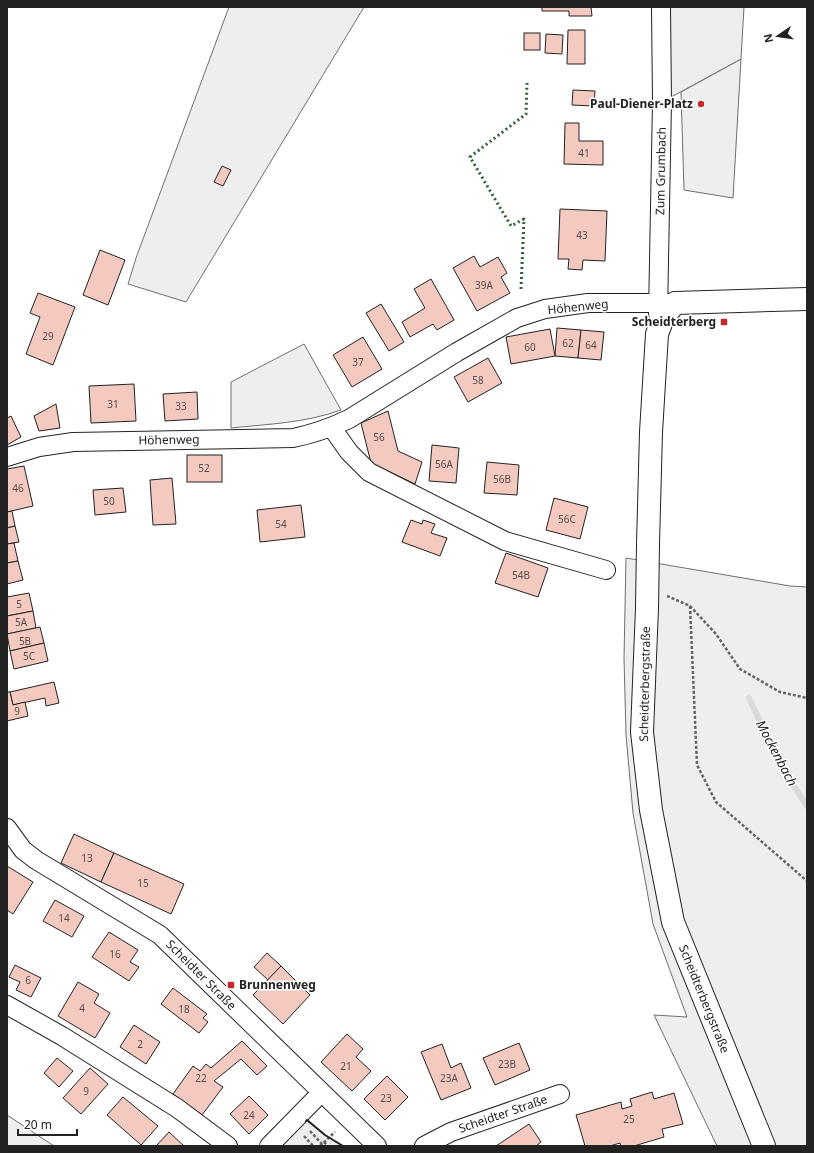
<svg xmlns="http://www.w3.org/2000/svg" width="814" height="1153" font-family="'Noto Sans',sans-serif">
  <rect width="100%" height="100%" fill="#fff"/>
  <g fill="#eee" stroke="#6f6f6f">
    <polygon points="229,7 364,7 186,302 128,284 136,258"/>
    <polygon points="741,59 733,198 684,190 681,92"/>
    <path d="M304,344L341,410C305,423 269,424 231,428V382Z"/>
    <polygon points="626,558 790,586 807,587 807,1146 717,1146 654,1015 687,1017 653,924 633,813 626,735 624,658"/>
    <polygon points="7,1115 54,1146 7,1146"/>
    <polygon points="307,1120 325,1135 342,1146 280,1146"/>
  </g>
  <polygon fill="#ededed" stroke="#6f6f6f" points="661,7 744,7 741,59 662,102"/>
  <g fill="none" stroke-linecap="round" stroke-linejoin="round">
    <polyline stroke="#d9d9d9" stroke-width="6" points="749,698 782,768 807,806"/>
  </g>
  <g fill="#f3c9c0" stroke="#222">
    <polygon points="542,7 591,7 592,16 569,16 569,11 542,11"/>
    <polygon points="568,30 585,30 585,64 567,64"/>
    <rect x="524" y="33" width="16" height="17"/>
    <polygon points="546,34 563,35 562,54 545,53"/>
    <polygon points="573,90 595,91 594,106 572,105"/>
    <polygon points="565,123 579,123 579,141 603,141 603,165 564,164"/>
    <polygon points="222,166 231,170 223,186 214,182"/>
    <polygon points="560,209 607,211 605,261 583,260 582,270 568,269 569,259 558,259"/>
    <polygon points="100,250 125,260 108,305 83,295"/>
    <polygon points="474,256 480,267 498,257 507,273 501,277 510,293 477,311 453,268"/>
    <polygon points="431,279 454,320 437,330 433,324 410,337 402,322 425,308 414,289"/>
    <polygon points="38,293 75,307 53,365 26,354 40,317 30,313"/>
    <polygon points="381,304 404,342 389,351 366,313"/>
    <polygon points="557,328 581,330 578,358 555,356"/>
    <polygon points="550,329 555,356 511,364 506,337"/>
    <polygon points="581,330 604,332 601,360 578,358"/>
    <polygon points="363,337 382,369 352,387 333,355"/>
    <polygon points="488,358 502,383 468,402 454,377"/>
    <polygon points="134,384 136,421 91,423 89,386"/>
    <polygon points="197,392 198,419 165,421 163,394"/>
    <polygon points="56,404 60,428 39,431 34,416"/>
    <polygon points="388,411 398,451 422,462 415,484 371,463 361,423"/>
    <polygon points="11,416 21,437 7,445 7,418"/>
    <polygon points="432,445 459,448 456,483 429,481"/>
    <rect x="187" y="455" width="35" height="27"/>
    <polygon points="487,462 519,465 517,495 484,493"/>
    <polygon points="24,466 33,506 7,512 7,469"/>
    <polygon points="172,478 176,524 153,525 150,480"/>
    <polygon points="123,488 126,512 95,515 93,490"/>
    <polygon points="554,498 588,507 580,539 546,530"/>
    <polygon points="301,505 305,537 260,542 257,510"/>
    <polygon points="12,511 15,526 7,528 7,512"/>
    <polygon points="411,520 422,524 423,520 435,524 431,533 447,538 440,556 402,542"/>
    <polygon points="15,526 19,542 7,544 7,528"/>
    <polygon points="14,543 18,561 7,563 7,544"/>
    <polygon points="506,553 548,568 538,597 495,583"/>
    <polygon points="18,561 23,580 7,584 7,563"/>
    <polygon points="29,593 33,611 7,616 7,597"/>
    <polygon points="33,611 36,628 7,634 7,616"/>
    <polygon points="40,627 44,643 10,651 7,634"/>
    <polygon points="44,643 48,661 14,669 10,651"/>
    <polygon points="54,682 59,703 46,706 45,698 13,705 10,692"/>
    <polygon points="7,692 10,692 13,705 25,702 28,716 7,721"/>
    <polygon points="74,834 114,853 101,882 61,863"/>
    <polygon points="114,853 184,884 171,914 101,882"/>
    <polygon points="7,866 33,882 13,914 7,910"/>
    <polygon points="55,900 84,916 72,937 43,921"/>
    <polygon points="109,932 138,950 130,962 139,967 129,981 92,957"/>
    <polygon points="267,953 281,966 268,980 254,967"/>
    <polygon points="15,965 41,978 31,997 16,990 20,982 9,977"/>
    <polygon points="281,966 310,995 283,1024 253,995"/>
    <polygon points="78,982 99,994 94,1003 110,1013 95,1038 58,1016"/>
    <polygon points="173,988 207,1014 203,1018 208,1022 199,1033 161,1004"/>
    <polygon points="134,1025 160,1042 146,1064 120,1047"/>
    <polygon points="347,1034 363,1049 356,1057 371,1071 352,1091 321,1062"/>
    <polygon points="242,1041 267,1066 257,1075 241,1059 214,1081 223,1087 202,1115 173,1094 193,1066 200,1071 206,1064 211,1068"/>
    <polygon points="519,1043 530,1070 495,1085 483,1058"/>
    <polygon points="442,1044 451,1068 461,1063 471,1088 441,1100 421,1052"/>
    <polygon points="57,1058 73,1071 59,1087 44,1073"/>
    <polygon points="90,1068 108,1084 81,1114 63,1098"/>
    <polygon points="387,1076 408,1097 385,1120 364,1099"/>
    <polygon points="652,1092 654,1099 674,1093 683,1124 662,1129 664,1137 634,1146 621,1146 620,1143 610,1146 585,1146 576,1115 621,1102 622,1109 632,1106 630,1099"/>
    <polygon points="249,1096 268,1115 249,1134 230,1114"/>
    <polygon points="123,1097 158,1126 141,1145 107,1115"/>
    <polygon points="529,1124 541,1142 536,1146 496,1146"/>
    <polygon points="169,1132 184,1146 156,1146"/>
  </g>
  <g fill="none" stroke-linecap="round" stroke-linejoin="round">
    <defs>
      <g id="street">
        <polyline points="658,314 662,102 661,7"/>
        <polyline points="332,428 349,452 369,472 505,541 606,570"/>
        <path d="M7,457L39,447L73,442L293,438C313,434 330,428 349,419L457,352L517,318L545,309L588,303H675"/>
        <polyline points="7,828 23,850 36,860 160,935 377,1146"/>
        <polyline points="7,1005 62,1036 177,1108 228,1146"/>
        <polyline points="269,1146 321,1093"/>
        <polyline points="424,1146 451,1132 560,1094"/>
      </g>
      <g id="secondary">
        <polyline points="648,544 651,432 657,334 663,318 675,303 807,299"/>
        <polyline points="647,608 642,732 651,810 673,922 764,1146"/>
      </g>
    </defs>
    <use href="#street" stroke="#222" stroke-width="20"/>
    <use href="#secondary" stroke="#222" stroke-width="24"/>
    <g stroke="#646464" stroke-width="2.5" stroke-dasharray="3 2" stroke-linecap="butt">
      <polyline points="667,596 690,606 716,634 740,669 780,692 807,698"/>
      <polyline points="690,606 697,765 716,802 807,881"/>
      <polyline points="310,1131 322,1144"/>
      <polyline points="304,1136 313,1146"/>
      <polyline points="324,1142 328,1146"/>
      <polyline points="320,1146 335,1132"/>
    </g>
    <use href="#street" stroke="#fff" stroke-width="18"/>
    <use href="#secondary" stroke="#fff" stroke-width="22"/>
    <defs>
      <polyline id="secondary-bridge" points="647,608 648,544"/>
    </defs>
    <use href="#secondary-bridge" stroke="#222" stroke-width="24" stroke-linecap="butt"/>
    <use href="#secondary-bridge" stroke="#fff" stroke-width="22"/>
    <polyline stroke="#2f5e38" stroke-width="3" stroke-dasharray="2 3" stroke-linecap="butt" points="521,289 524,219 511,226 470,157 526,114 527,83"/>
    <polyline stroke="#222" stroke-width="2" points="306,1121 307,1120 325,1135 343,1146"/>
  </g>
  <g fill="#c62828" stroke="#fff" stroke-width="1.5">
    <circle cx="701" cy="104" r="4"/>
    <rect x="720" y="318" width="8" height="8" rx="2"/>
    <rect x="227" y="981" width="8" height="8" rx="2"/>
  </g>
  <g text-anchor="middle" stroke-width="3" stroke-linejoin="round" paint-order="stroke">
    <g font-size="10" fill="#564c4a">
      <text x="584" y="157">41</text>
      <text x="582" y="239">43</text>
      <text x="484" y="289">39A</text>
      <text x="48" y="340">29</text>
      <text x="568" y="347">62</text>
      <text x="591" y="349">64</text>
      <text x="530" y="351">60</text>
      <text x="358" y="366">37</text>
      <text x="478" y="384">58</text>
      <text x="113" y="408">31</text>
      <text x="181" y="410">33</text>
      <text x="379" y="441">56</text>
      <text x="444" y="468">56A</text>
      <text x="204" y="472">52</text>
      <text x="502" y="483">56B</text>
      <text x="18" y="492">46</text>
      <text x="109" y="505">50</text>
      <text x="567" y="523">56C</text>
      <text x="281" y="528">54</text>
      <text x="521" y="579">54B</text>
      <text x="19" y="608">5</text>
      <text x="21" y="626">5A</text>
      <text x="25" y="645">5B</text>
      <text x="29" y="660">5C</text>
      <text x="17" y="715">9</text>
      <text x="87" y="862">13</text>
      <text x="143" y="887">15</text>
      <text x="64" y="922">14</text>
      <text x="115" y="958">16</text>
      <text x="28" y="984">6</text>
      <text x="82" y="1012">4</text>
      <text x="184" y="1013">18</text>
      <text x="140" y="1048">2</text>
      <text x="507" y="1068">23B</text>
      <text x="346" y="1070">21</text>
      <text x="201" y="1082">22</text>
      <text x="449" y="1082">23A</text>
      <text x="86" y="1095">9</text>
      <text x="386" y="1102">23</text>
      <text x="249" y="1119">24</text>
      <text x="629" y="1123">25</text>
    </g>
    <g font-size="12" font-weight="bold" fill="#222" stroke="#fff" text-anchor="end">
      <text x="693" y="108">Paul-Diener-Platz</text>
      <text x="716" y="326">Scheidterberg</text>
      <text x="239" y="989" text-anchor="start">Brunnenweg</text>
    </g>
    <g font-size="12" fill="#222" stroke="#fff">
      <text transform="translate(661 171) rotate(-89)" y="4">Zum Grumbach</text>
      <text transform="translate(578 307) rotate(-6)" y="4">Höhenweg</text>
      <text transform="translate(169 440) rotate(-1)" y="4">Höhenweg</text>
      <text transform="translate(645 684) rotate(-89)" y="4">Scheidterbergstraße</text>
      <text transform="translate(201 975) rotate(45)" y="4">Scheidter Straße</text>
      <text transform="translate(704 999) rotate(68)" y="4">Scheidterbergstraße</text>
      <text transform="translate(503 1114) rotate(-19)" y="4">Scheidter Straße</text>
    </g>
    <g font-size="13" font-style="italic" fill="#222" stroke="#fff">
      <text transform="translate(777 753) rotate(62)" y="5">Mockenbach</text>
    </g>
  </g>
  <rect width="814" height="1153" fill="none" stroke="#222222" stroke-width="16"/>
  <g transform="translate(778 36) rotate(257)" stroke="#ffffff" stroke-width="3" paint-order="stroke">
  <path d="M0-3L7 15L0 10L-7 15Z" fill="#222222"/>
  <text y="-6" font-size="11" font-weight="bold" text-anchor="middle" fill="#222222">N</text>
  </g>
  <path d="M18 1129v6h59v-6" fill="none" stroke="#222222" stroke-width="2"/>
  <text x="24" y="1129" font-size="12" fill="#222222" stroke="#ffffff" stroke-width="3" paint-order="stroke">20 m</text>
</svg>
